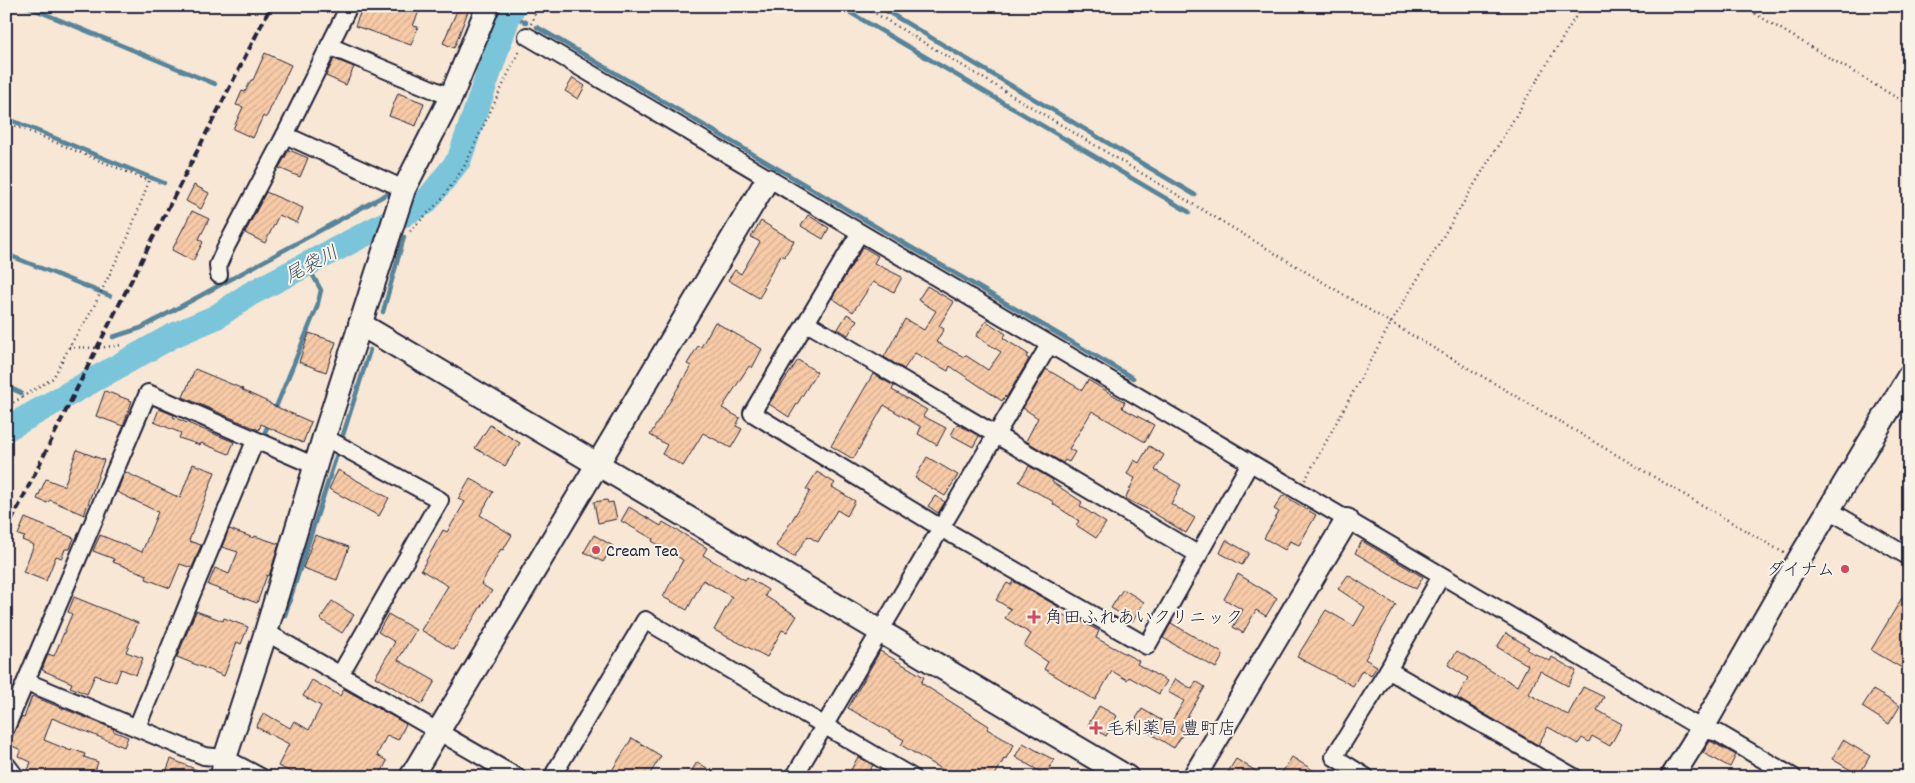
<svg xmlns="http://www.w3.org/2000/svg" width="1915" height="783" font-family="Dekko,'Klee One',sans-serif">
  <defs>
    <pattern id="building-hatch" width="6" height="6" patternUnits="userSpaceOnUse" patternTransform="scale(1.25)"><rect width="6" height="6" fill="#f8cba7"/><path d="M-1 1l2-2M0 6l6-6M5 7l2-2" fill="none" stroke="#d4ae91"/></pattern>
  </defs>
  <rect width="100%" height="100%" fill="#f7e7d4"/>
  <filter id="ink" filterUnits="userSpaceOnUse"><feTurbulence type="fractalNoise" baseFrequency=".02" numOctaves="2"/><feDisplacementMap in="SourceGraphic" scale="10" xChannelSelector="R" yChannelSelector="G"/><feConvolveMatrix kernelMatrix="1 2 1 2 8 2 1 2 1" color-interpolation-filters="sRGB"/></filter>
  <g filter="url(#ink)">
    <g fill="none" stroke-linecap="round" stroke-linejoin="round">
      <g stroke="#57849a" stroke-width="4.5">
        <polyline points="26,6 215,84"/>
        <polyline points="839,6 1189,212"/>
        <polyline points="878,6 1195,195"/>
        <polyline points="509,14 526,22"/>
        <polyline points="537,27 1133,378"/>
        <polyline points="6,118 164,183"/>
        <polyline points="408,224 411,211"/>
        <polyline points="6,254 110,296"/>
        <polyline points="383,312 404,237"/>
        <polyline points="113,337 141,328 387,194"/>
        <polyline points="6,386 21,393"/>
        <polyline points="274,412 317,307 321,290 307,265"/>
        <polyline points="265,432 269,423"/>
        <polyline points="343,435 370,350"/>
        <polyline points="285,615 338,451"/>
      </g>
      <polyline stroke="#7ac5da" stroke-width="25" points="6,429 172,336 216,317 250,294 425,203 459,160 509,14 514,6"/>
    </g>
    <g fill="url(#building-hatch)" stroke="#22223b">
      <polygon points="373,6 421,6 413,26 418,27 411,45 355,26 362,8 372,12"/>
      <polygon points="459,6 470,6 454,48 443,43"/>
      <polygon points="265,53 291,65 266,118 263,116 253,138 233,129 243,107 236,105 242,91 245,92 251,80 253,80"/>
      <polygon points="334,59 354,67 346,85 326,76"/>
      <polygon points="573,78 585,86 578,99 565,91"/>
      <polygon points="398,93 424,103 416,126 389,116"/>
      <polygon points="289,150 308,158 300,177 279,168"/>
      <polygon points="194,185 209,193 201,209 186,201"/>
      <polygon points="266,192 303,208 297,223 279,215 265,243 245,233"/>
      <polygon points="192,211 209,219 199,239 203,242 193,261 172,250"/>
      <polygon points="808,215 829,228 823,239 801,226"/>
      <polygon points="761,221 794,241 784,257 781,255 763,287 765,288 759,298 728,280 735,270 741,274 760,242 751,237"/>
      <polygon points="863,247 878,256 874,263 902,277 894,292 873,282 853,312 832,298"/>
      <polygon points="927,286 954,302 939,326 944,329 936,342 964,357 965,355 988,370 1001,352 976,336 986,321 1006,334 1003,338 1028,354 1026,357 1029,359 1006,398 1005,396 1002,401 950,366 948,371 915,353 904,369 884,357 905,319 924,330 936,311 918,300"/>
      <polygon points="847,314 857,320 848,335 838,329"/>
      <polygon points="715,322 762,349 752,368 749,366 722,408 740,418 736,426 742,429 731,448 703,433 683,466 662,454 667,445 650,435 691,366 687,364 698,346 701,347"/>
      <polygon points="309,333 336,342 326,372 299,362"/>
      <polygon points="798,360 817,372 789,417 769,404"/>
      <polygon points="195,369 243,389 242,390 270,403 270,404 311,422 303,443 261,424 259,430 183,397"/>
      <polygon points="1046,369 1082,390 1088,380 1125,402 1122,407 1124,409 1154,425 1145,442 1092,411 1069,449 1075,452 1069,462 1065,460 1063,463 1026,441 1038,418 1023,408"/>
      <polygon points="873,374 894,386 892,390 927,410 923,416 946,428 937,445 918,434 921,427 884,405 853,459 831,446"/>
      <polygon points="105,391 132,401 123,426 96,416"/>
      <polygon points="159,409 174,415 173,417 234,442 229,454 201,443 200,445 179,438 181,433 154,422"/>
      <polygon points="957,424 979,436 973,447 951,435"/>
      <polygon points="490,425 520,443 505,466 475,448"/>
      <polygon points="1149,446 1164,455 1155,470 1181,485 1171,504 1195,518 1186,533 1147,509 1125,499 1135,478 1127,474 1134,460 1139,463"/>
      <polygon points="77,450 104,460 84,515 50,500 47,503 37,499 46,479 64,486"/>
      <polygon points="927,457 958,475 945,496 915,478"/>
      <polygon points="193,464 215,472 189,541 201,545 192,568 180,564 170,588 146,579 147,575 113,562 114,559 93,551 100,535 142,552 158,512 117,492 125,472 180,498"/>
      <polygon points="1029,466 1053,480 1052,482 1082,502 1080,506 1106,523 1096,538 1076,525 1079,521 1053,504 1054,502 1019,482"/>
      <polygon points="338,470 389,498 379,516 329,489"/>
      <polygon points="817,472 835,483 832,487 855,501 847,516 837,510 818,542 808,536 794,557 776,546 810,491 806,489"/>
      <polygon points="470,478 493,492 480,515 512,535 503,550 501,549 481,584 492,591 483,603 454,650 421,630 448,586 421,570 443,530 447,532 465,502 458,499"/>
      <polygon points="1283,495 1316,515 1299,545 1290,541 1285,550 1264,538 1279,512 1274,509"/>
      <polygon points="935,496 945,502 938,513 928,506"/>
      <polygon points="607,500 608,503 613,502 617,519 598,523 594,502"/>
      <polygon points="629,507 661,526 663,522 707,548 703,555 745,580 747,577 768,590 765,596 797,616 787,632 782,630 767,657 714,630 732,597 703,580 687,610 663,597 683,560 652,541 653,539 621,521"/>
      <polygon points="25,518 74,538 70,549 65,549 62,558 56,556 46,581 23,572 34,545 22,540 25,537 18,535"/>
      <polygon points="229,529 254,538 255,536 279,544 269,576 267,575 257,603 208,585 215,568 229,574 238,552 222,547"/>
      <polygon points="315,535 349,547 337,580 303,568"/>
      <polygon points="594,535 613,546 603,562 584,552"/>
      <polygon points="1226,540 1249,553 1242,565 1220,553"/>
      <polygon points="1362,541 1423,577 1416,589 1355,553"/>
      <polygon points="1238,574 1277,598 1266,616 1256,610 1243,633 1233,627 1243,610 1224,599"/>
      <polygon points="1348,575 1396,605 1365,659 1377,666 1371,676 1362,670 1353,686 1297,657 1326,610 1354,626 1365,607 1338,589"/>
      <polygon points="1013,581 1059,607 1057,611 1075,622 1077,619 1099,631 1096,638 1139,661 1137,664 1167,681 1159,694 1129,677 1127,680 1112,671 1095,700 1044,669 1048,662 1024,646 1031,634 1005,618 1011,609 996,600 1007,583 1011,585"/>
      <polygon points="1909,586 1909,672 1871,650"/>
      <polygon points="1123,589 1144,602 1133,621 1111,608"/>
      <polygon points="74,597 138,623 126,652 143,658 136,675 121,669 116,682 95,675 87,694 70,687 72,683 42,670 48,654 54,656 72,614 68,612"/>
      <polygon points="332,601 354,615 342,633 320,619"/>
      <polygon points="196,611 223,621 224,618 248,627 241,644 237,642 224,676 177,657"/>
      <polygon points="388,614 416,630 398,660 435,681 422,704 375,677 395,642 378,632"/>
      <polygon points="1171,623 1224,654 1216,668 1163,638"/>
      <polygon points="1506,633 1529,647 1527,650 1550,661 1552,657 1576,671 1568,686 1540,671 1529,694 1568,715 1583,687 1604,697 1597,710 1622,724 1610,746 1592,736 1589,742 1582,738 1578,744 1548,727 1538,745 1457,698 1468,678 1448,665 1457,651 1517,686 1528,665 1497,647"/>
      <polygon points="880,651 924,677 921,683 989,726 987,729 1014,745 1005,760 1004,759 994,777 954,777 901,745 904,740 848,708"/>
      <polygon points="1175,679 1192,689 1196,681 1205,687 1180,729 1184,732 1174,748 1133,723 1142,709 1168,724 1170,724 1184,701 1168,692"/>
      <polygon points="312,680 340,696 344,689 406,724 398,740 387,735 377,755 387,761 379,777 302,777 278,766 289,744 256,727 264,713 290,728 294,721 309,730 321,706 303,696"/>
      <polygon points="1873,690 1900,706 1889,724 1862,707"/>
      <polygon points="32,696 114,729 113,731 128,737 124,747 52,718 44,740 71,751 72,749 85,754 84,757 98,762 93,777 37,777 27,773 31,762 18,756 21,750 6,743 6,738 12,736 21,717 24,718"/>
      <polygon points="1099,706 1117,716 1106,736 1088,725"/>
      <polygon points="632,738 661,756 648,777 608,777"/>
      <polygon points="1843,740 1870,756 1859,775 1832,759"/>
      <polygon points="1710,741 1736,755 1730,767 1703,753"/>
      <polygon points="1023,743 1054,760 1046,775 1015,757"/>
      <polygon points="858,757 873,765 866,777 847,777"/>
      <polygon points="1292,757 1324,777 1279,777"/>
      <polygon points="171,759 209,775 209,777 164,777"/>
      <polygon points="1236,759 1266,777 1225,777"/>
      <polygon points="697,762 722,777 688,777"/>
    </g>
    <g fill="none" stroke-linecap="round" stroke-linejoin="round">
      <defs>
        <g id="street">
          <path d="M527,36C917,270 1310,499 1702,729L1718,733L1793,777"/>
          <polyline points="329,46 451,97"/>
          <polyline points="285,135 404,189"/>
          <polyline points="859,234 752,413 941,528 1147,646 1250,463"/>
          <polyline points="219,275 218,265 227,245 285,135 349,6"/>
          <polyline points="807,323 1199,555"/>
          <polyline points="324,437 440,500 341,673"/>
          <polyline points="1829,510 1909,557"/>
          <polyline points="266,632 517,777"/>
          <polyline points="1388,670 1574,777"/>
          <polyline points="27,682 204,756 225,758 261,777"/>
          <polyline points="137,727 255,441"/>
          <polyline points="6,728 148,393 315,466"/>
          <polyline points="6,764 16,777"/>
          <polyline points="552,777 645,620 912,777"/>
          <polyline points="794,777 1049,345"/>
          <polyline points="1366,777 1334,757 1388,670 1441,576"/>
        </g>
        <g id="secondary">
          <polyline points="360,324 1127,777"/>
          <polyline points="222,777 225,758 266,632 324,437 404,189 451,97 488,6"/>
          <polyline points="411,777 767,180"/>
          <polyline points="1194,777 1347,520"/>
          <polyline points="1672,777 1702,729 1798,561 1909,376"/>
        </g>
      </defs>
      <use href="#street" stroke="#22223b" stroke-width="20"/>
      <use href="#secondary" stroke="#22223b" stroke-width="26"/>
      <g stroke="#22223b" stroke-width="2.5" stroke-dasharray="1 4" stroke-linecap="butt">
        <polyline points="863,6 1391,323 1784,553"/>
        <polyline points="1742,6 1909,105"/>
        <polyline points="531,24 538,6"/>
        <polyline points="6,122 149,181 128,237 89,316 72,342 53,378 6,407"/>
        <polyline points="410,231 441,200 464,167 520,49"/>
        <polyline points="69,347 97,348 122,345"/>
        <polyline points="1305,480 1391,323 1582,6"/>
      </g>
      <use href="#street" stroke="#f7f3e8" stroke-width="16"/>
      <use href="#secondary" stroke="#f7f3e8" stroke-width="22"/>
      <polyline stroke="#22223b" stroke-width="4" stroke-dasharray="8 4" stroke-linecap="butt" points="6,532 97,348 271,6"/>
    </g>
  </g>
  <g fill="#d1495b" stroke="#f7f3e8" stroke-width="2">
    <circle cx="596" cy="550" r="5"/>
    <circle cx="1845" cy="569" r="5"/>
    <path d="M1031.5 609.5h5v5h5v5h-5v5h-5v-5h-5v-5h5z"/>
    <path d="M1093.5 720.5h5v5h5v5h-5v5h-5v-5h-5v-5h5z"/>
  </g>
  <g text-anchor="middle" stroke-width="4" stroke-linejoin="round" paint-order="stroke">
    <g font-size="18" fill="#22223b" stroke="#f7f3e8" text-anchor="start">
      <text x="606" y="556">Cream Tea</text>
      <text x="1835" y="575" text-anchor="end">ダイナム</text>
      <text x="1045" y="623">角田ふれあいクリニック</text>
      <text x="1106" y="734">毛利薬局 豊町店</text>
    </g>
    <g font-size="19" font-style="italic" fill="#3c536b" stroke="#f7f3e8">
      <text transform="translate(311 263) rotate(-28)" y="7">尾袋川</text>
    </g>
  </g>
  <rect width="1915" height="783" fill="none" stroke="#f7f3e8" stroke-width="25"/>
  <rect x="12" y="12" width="1890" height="758" fill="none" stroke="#22223b" stroke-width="2" filter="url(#ink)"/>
</svg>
